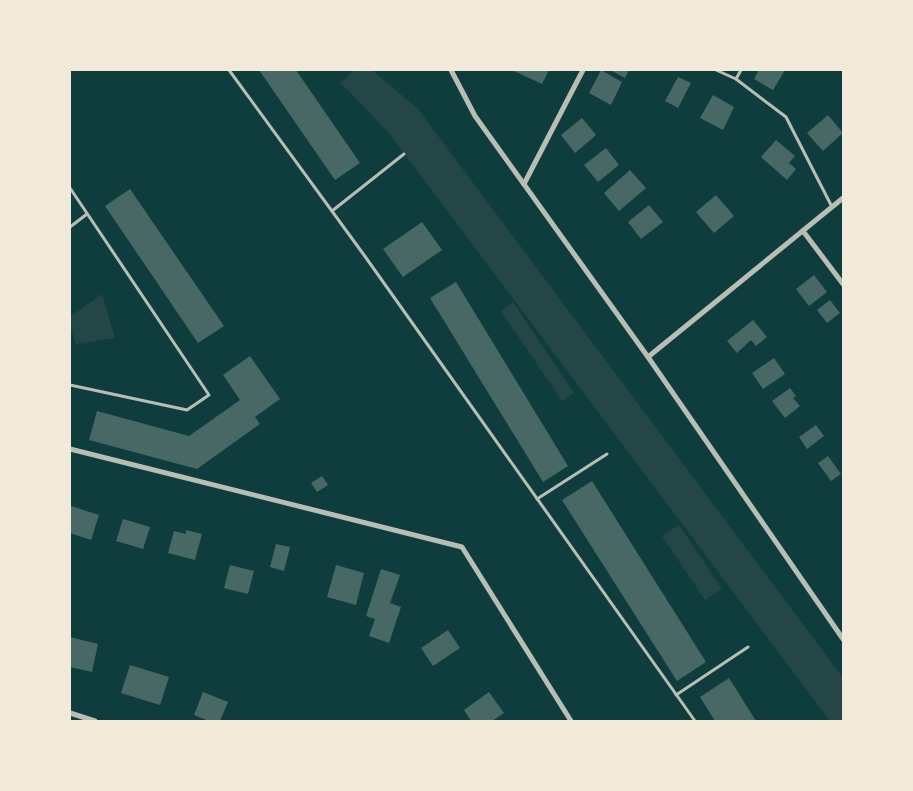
<svg xmlns="http://www.w3.org/2000/svg" width="913" height="791" font-family="'Noto Serif',serif">
  <rect width="100%" height="100%" fill="#0f3d3e"/>
  <g fill="#244646">
    <polygon points="354,70 372,70 418,109 843,678 843,721 830,721 389,133 341,83"/>
    <polygon points="102,294 115,338 76,344 70,326 70,317"/>
    <polygon points="513,302 574,393 562,401 501,311"/>
    <polygon points="679,525 722,589 705,600 662,536"/>
  </g>
  <g fill="#486865">
    <polygon points="259,70 296,70 360,163 335,180"/>
    <polygon points="512,70 549,70 542,84"/>
    <polygon points="601,70 622,82 611,105 589,93"/>
    <polygon points="610,70 629,70 625,78"/>
    <polygon points="759,70 785,70 773,90 754,79"/>
    <polygon points="678,77 691,83 678,108 665,101"/>
    <polygon points="713,95 734,107 723,130 700,118"/>
    <polygon points="828,115 843,133 823,151 807,133"/>
    <polygon points="582,118 596,135 575,153 561,135"/>
    <polygon points="776,140 795,156 789,163 796,169 787,180 761,157"/>
    <polygon points="606,148 619,165 598,182 584,165"/>
    <polygon points="630,170 646,188 619,211 604,193"/>
    <polygon points="130,189 224,326 198,343 105,206"/>
    <polygon points="716,195 734,216 714,233 696,212"/>
    <polygon points="649,205 663,222 641,239 628,222"/>
    <polygon points="422,222 442,250 403,277 383,249"/>
    <polygon points="814,275 827,292 809,306 796,289"/>
    <polygon points="456,282 568,466 543,482 430,298"/>
    <polygon points="830,300 840,313 827,323 817,310"/>
    <polygon points="753,320 767,337 756,346 751,340 737,353 727,341"/>
    <polygon points="250,356 280,399 255,417 260,424 197,469 89,440 97,411 189,436 240,400 223,375"/>
    <polygon points="774,358 785,374 763,389 752,373"/>
    <polygon points="790,388 796,396 793,398 800,406 785,418 772,401"/>
    <polygon points="816,425 824,436 807,449 799,437"/>
    <polygon points="828,456 841,474 831,481 818,463"/>
    <polygon points="322,476 328,485 317,492 311,483"/>
    <polygon points="592,481 706,662 677,681 562,500"/>
    <polygon points="71,506 99,515 91,540 70,533"/>
    <polygon points="123,519 150,527 143,549 116,541"/>
    <polygon points="186,530 202,534 195,560 168,553 174,531 186,534"/>
    <polygon points="276,544 290,547 284,571 270,567"/>
    <polygon points="230,565 254,571 248,594 224,588"/>
    <polygon points="336,565 364,573 356,605 327,597"/>
    <polygon points="381,569 400,575 390,603 401,607 389,643 369,636 375,619 366,616"/>
    <polygon points="448,630 460,648 433,666 421,648"/>
    <polygon points="70,637 98,644 92,672 70,667"/>
    <polygon points="130,665 169,677 160,705 121,693"/>
    <polygon points="729,678 756,721 715,721 700,697"/>
    <polygon points="203,692 228,702 220,721 209,721 194,715"/>
    <polygon points="489,692 504,713 492,721 471,721 464,710"/>
  </g>
  <g fill="none" stroke-linecap="round" stroke-linejoin="round">
    <g stroke="#b8beb3" stroke-width="3">
      <polyline points="229,70 364,255 695,721"/>
      <polyline points="716,70 736,79"/>
      <polyline points="741,70 736,79 786,117 832,207"/>
      <polyline points="70,188 209,395 187,410 70,385"/>
      <polyline points="332,211 404,154"/>
      <polyline points="70,227 87,214"/>
      <polyline points="537,499 607,454"/>
      <polyline points="676,695 748,647"/>
    </g>
    <g stroke="#b8beb3" stroke-width="5">
      <polyline points="451,70 475,116 648,357 843,639"/>
      <polyline points="524,184 583,70"/>
      <polyline points="803,231 843,284"/>
      <polyline points="648,357 843,198"/>
      <polyline points="70,449 462,547 571,721"/>
      <polyline points="70,713 95,721"/>
    </g>
  </g>
  <rect width="913" height="791" fill="none" stroke="#f1e9da" stroke-width="142"/>
</svg>
